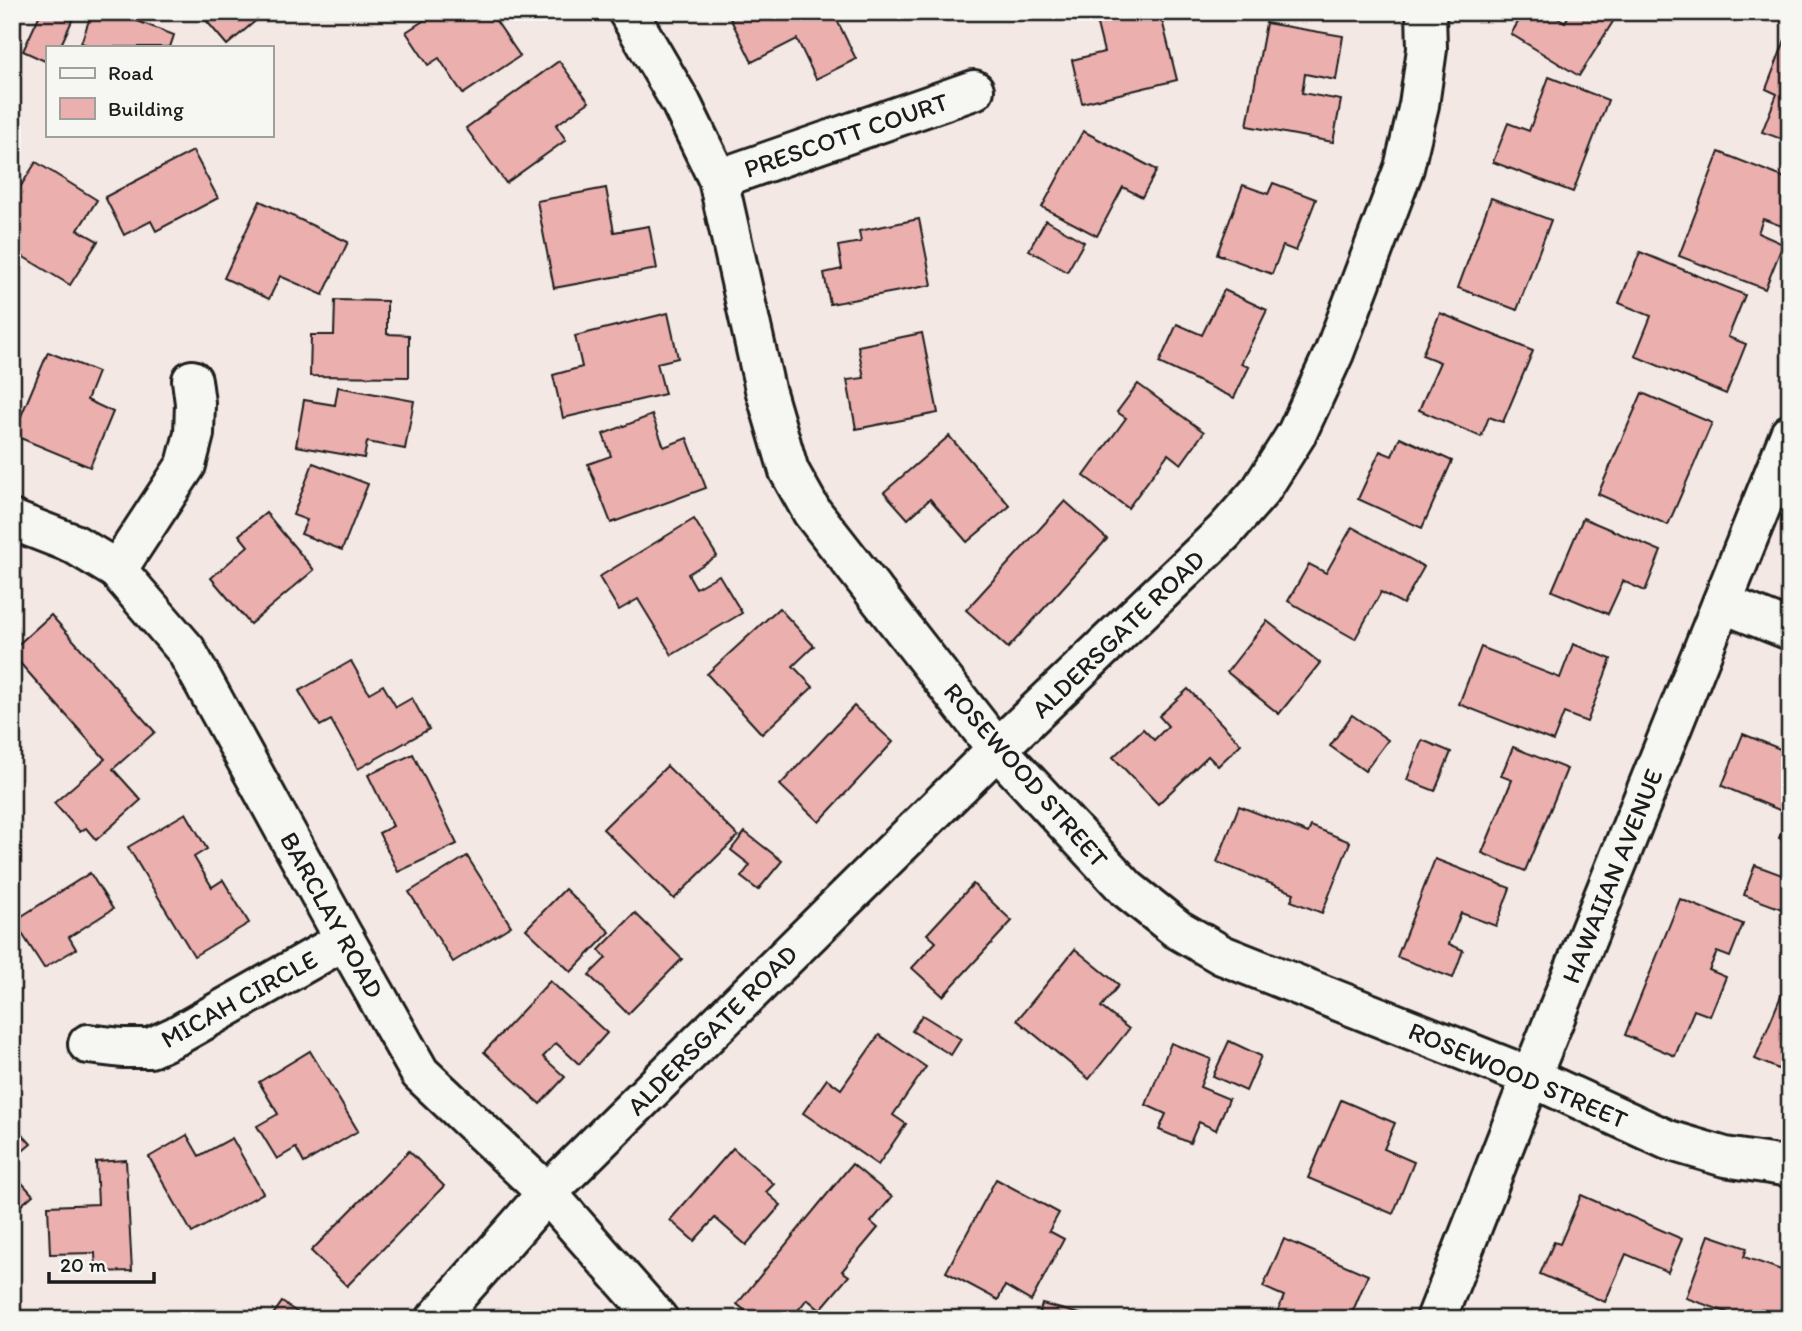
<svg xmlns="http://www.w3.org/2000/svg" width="1802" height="1331" font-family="Itim,sans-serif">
  <rect width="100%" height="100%" fill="#f4e8e4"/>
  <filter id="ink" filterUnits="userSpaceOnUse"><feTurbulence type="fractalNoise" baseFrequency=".0143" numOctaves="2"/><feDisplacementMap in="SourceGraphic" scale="14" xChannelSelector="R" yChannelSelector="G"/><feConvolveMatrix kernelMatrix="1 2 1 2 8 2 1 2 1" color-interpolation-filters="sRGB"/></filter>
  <g filter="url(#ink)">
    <g fill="#ebafae" stroke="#1c1c1c" stroke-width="2">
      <polygon points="41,12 76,12 60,47 47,47 47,62 23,51"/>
      <polygon points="92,12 114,12 174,35 170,47 93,47 81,43"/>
      <polygon points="199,12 266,12 227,45"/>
      <polygon points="437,12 490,12 520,56 463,94 439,58 428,65 406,32"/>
      <polygon points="727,12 833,12 856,59 816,79 797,39 752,62"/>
      <polygon points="1094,12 1160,12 1177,80 1082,103 1072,60 1104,52"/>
      <polygon points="1524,12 1549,12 1565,22 1571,12 1619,12 1579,76 1511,34"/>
      <polygon points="1266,23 1343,36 1336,80 1305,74 1302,93 1341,100 1333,142 1247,126"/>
      <polygon points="1785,40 1790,42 1790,142 1762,132 1777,94 1766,89"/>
      <polygon points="559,61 589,102 556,125 566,140 506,183 466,128"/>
      <polygon points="1549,77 1608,100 1573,192 1493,162 1508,123 1529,131"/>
      <polygon points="1083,131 1157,170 1142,197 1123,187 1097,236 1042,207"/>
      <polygon points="193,151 218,198 156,231 151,221 124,235 105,197"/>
      <polygon points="1719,152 1790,180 1790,229 1763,219 1758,233 1783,244 1765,289 1679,256"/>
      <polygon points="36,162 97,200 78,230 98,241 70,285 12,250 12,200"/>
      <polygon points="1273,183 1316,199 1296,251 1283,246 1272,274 1217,254 1243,185 1268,194"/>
      <polygon points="606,188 614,232 649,226 657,269 554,288 537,201"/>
      <polygon points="1491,198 1551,220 1517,310 1458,288"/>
      <polygon points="260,201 348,242 323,295 280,276 269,299 224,278"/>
      <polygon points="919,219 932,285 830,304 824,273 842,269 838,246 861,242 859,231"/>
      <polygon points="1046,220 1084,242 1067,272 1029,250"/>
      <polygon points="1640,252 1745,295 1728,337 1746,344 1726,394 1635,356 1651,316 1619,303"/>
      <polygon points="1224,290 1267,310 1241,364 1249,367 1234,398 1159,363 1177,324 1202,335"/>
      <polygon points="335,300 387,301 387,334 409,335 409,377 310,376 311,335 334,335"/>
      <polygon points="668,313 678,358 657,363 665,394 563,418 553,375 582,367 575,336"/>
      <polygon points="1440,313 1533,351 1503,422 1489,417 1481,437 1419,410 1440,362 1422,355"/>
      <polygon points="922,333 938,413 856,429 847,380 864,378 858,346"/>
      <polygon points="48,352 98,372 87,400 113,412 90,467 13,435"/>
      <polygon points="12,376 18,379 12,393"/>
      <polygon points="1138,384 1204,432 1181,464 1168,454 1128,508 1084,476 1126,418 1117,412"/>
      <polygon points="338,387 414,401 405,449 367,442 364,458 296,446 304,400 335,405"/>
      <polygon points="1642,393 1712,423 1668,525 1598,494"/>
      <polygon points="652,415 664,447 687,438 706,488 611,523 588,464 611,456 603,434"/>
      <polygon points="949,436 1010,506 967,542 930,499 908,519 884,492"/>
      <polygon points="1400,437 1452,461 1422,528 1358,499 1380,451 1392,456"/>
      <polygon points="313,463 368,484 342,550 301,534 307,520 293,515"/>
      <polygon points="1065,501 1107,539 1008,648 966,610"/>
      <polygon points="266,513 314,570 250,624 211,578 248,546 239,535"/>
      <polygon points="1583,518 1661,551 1645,591 1623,581 1608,614 1552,591"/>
      <polygon points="694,519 717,556 688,574 696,588 719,575 742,613 672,655 638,599 619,610 599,577"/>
      <polygon points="1352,527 1424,567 1403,604 1381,592 1355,639 1288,601 1309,564 1326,573"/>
      <polygon points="779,608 814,646 793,666 813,687 762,734 707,674"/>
      <polygon points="51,615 155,732 113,769 141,800 96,840 86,828 80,832 54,803 105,759 12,654 12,650"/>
      <polygon points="1267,621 1320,663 1279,714 1227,672"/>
      <polygon points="1573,644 1611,659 1587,722 1564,713 1553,741 1459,704 1481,647 1560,678"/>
      <polygon points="351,661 369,693 383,685 396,707 412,698 429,729 358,769 331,720 320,726 299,691"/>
      <polygon points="1188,689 1241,744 1218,766 1208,756 1158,804 1113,757 1143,729 1154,740 1168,726 1159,716"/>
      <polygon points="854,706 893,742 819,822 780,785"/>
      <polygon points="1352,715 1388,740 1365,771 1330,746"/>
      <polygon points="1743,734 1790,753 1790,843 1779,838 1789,814 1722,786"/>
      <polygon points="1422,740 1451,752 1435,791 1407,780"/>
      <polygon points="1513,747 1567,769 1525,871 1482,853 1512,780 1501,776"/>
      <polygon points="413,754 457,844 398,872 379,833 393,826 368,775"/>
      <polygon points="667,766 738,836 674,899 603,829"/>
      <polygon points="1239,806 1308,833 1311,826 1350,842 1322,913 1291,901 1294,893 1217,862"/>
      <polygon points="186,813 207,849 194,857 212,887 223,880 249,923 194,956 128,847"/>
      <polygon points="745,832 782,861 758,890 741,877 750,865 731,850"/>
      <polygon points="467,856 511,926 453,962 409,892"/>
      <polygon points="1435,859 1510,888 1496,926 1461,913 1449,944 1463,950 1453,978 1397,957"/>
      <polygon points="1755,865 1790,878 1790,912 1744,895"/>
      <polygon points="90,873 113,909 69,937 76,949 44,968 14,921"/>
      <polygon points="973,884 1012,921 943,996 912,968 936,942 927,934"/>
      <polygon points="565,889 610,932 571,972 526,929"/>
      <polygon points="1680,899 1743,924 1730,957 1717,952 1709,970 1726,977 1710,1016 1694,1010 1675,1056 1625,1035"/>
      <polygon points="635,913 682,959 628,1014 589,975 606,958 599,950"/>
      <polygon points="1075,949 1119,985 1101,1007 1129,1029 1089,1079 1017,1020"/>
      <polygon points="550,981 607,1033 579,1064 556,1043 543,1057 565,1077 540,1104 484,1052"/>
      <polygon points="1785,986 1790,988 1790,1074 1755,1059"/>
      <polygon points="922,1015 961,1039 951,1055 912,1031"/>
      <polygon points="879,1035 926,1067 893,1115 906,1124 878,1165 803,1113 827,1079 841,1089"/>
      <polygon points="1229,1041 1261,1056 1246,1091 1213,1076"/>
      <polygon points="1171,1043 1211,1059 1200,1087 1229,1099 1216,1130 1199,1122 1190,1143 1159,1130 1166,1114 1146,1105"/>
      <polygon points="310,1051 358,1131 304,1163 296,1148 277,1159 257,1126 278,1114 259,1082"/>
      <polygon points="1341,1100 1395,1123 1384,1149 1414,1162 1393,1214 1308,1178"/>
      <polygon points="12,1123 31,1144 12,1160"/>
      <polygon points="187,1135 199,1156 232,1138 263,1193 192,1233 149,1157"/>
      <polygon points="733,1148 774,1184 766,1192 781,1205 746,1245 715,1218 694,1241 670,1220"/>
      <polygon points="409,1151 444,1186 347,1286 311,1251"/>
      <polygon points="126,1160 132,1271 96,1272 95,1253 50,1254 48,1206 98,1204 96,1162"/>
      <polygon points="852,1164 892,1197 871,1222 878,1228 842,1271 849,1276 820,1310 807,1299 791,1319 755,1319 737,1304"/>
      <polygon points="12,1172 33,1195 12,1213"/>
      <polygon points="996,1179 1059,1213 1049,1231 1064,1239 1031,1301 1005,1286 998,1300 946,1272"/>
      <polygon points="1581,1195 1682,1239 1668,1272 1626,1254 1605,1302 1540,1274 1554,1242 1560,1244"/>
      <polygon points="1709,1235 1747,1248 1744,1257 1790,1273 1790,1293 1780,1319 1737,1319 1738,1316 1686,1298"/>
      <polygon points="1284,1239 1368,1275 1350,1318 1335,1312 1332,1319 1289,1319 1277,1313 1284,1296 1263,1287"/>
      <polygon points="282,1302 307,1319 270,1319"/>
      <polygon points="1042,1304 1099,1319 1038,1319"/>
    </g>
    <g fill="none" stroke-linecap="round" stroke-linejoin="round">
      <defs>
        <g id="minor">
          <polyline points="628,12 681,103 718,179 765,389 789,471 812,512 997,749 1127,889 1177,929 1222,955 1531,1077 1668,1140 1725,1157 1790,1167"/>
          <polyline points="718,179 974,90"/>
          <polyline points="12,520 74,544 117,570 186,650 345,940 420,1073 547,1193 658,1319"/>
          <polyline points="117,570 186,465 194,434 195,403 192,380"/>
          <polyline points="1722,603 1790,630"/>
          <polyline points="88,1044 122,1048 150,1048 176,1036 345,940"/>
          <polyline points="436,1319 547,1193 997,749 1224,532 1261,490 1297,433 1334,353 1404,168 1419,105 1427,49 1426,12"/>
          <polyline points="1436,1319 1531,1077 1790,434"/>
        </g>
      </defs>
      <use href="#minor" stroke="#1c1c1c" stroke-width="44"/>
      <use href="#minor" stroke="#f6f6f2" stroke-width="38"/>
    </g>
  </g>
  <g text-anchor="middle" stroke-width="5" stroke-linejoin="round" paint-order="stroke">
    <g font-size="26" fill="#1c1c1c" stroke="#f6f6f2">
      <text transform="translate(846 135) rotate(-19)" y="9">PRESCOTT COURT</text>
      <text transform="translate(1118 634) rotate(-44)" y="9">ALDERSGATE ROAD</text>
      <text transform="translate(1026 775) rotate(49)" y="9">ROSEWOOD STREET</text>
      <text transform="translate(1612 876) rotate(-68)" y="9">HAWAIIAN AVENUE</text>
      <text transform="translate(332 915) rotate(61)" y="9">BARCLAY ROAD</text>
      <text transform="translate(239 999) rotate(-29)" y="9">MICAH CIRCLE</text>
      <text transform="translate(712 1030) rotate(-45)" y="9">ALDERSGATE ROAD</text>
      <text transform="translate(1518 1075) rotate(23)" y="9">ROSEWOOD STREET</text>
    </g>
  </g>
  <rect width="1802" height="1331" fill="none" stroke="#f6f6f2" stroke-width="42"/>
  <rect x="21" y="21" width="1760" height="1289" fill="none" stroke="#1c1c1c" stroke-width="2.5" filter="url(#ink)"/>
  <rect x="46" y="46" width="228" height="91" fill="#f6f6f2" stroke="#9f9f9c" stroke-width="2"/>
  <rect x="60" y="68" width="35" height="10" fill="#f6f6f2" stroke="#9f9f9c" stroke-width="2"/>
  <text x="108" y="80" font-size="21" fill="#1c1c1c">Road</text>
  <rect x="60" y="98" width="35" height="21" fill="#ebafae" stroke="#9f9f9c" stroke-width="2"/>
  <text x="108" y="116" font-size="21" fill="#1c1c1c">Building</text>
  <path d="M49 1272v10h105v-10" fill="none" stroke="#1c1c1c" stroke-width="3.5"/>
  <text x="60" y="1272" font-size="21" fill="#1c1c1c" stroke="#f6f6f2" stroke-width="5" paint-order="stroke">20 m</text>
</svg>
